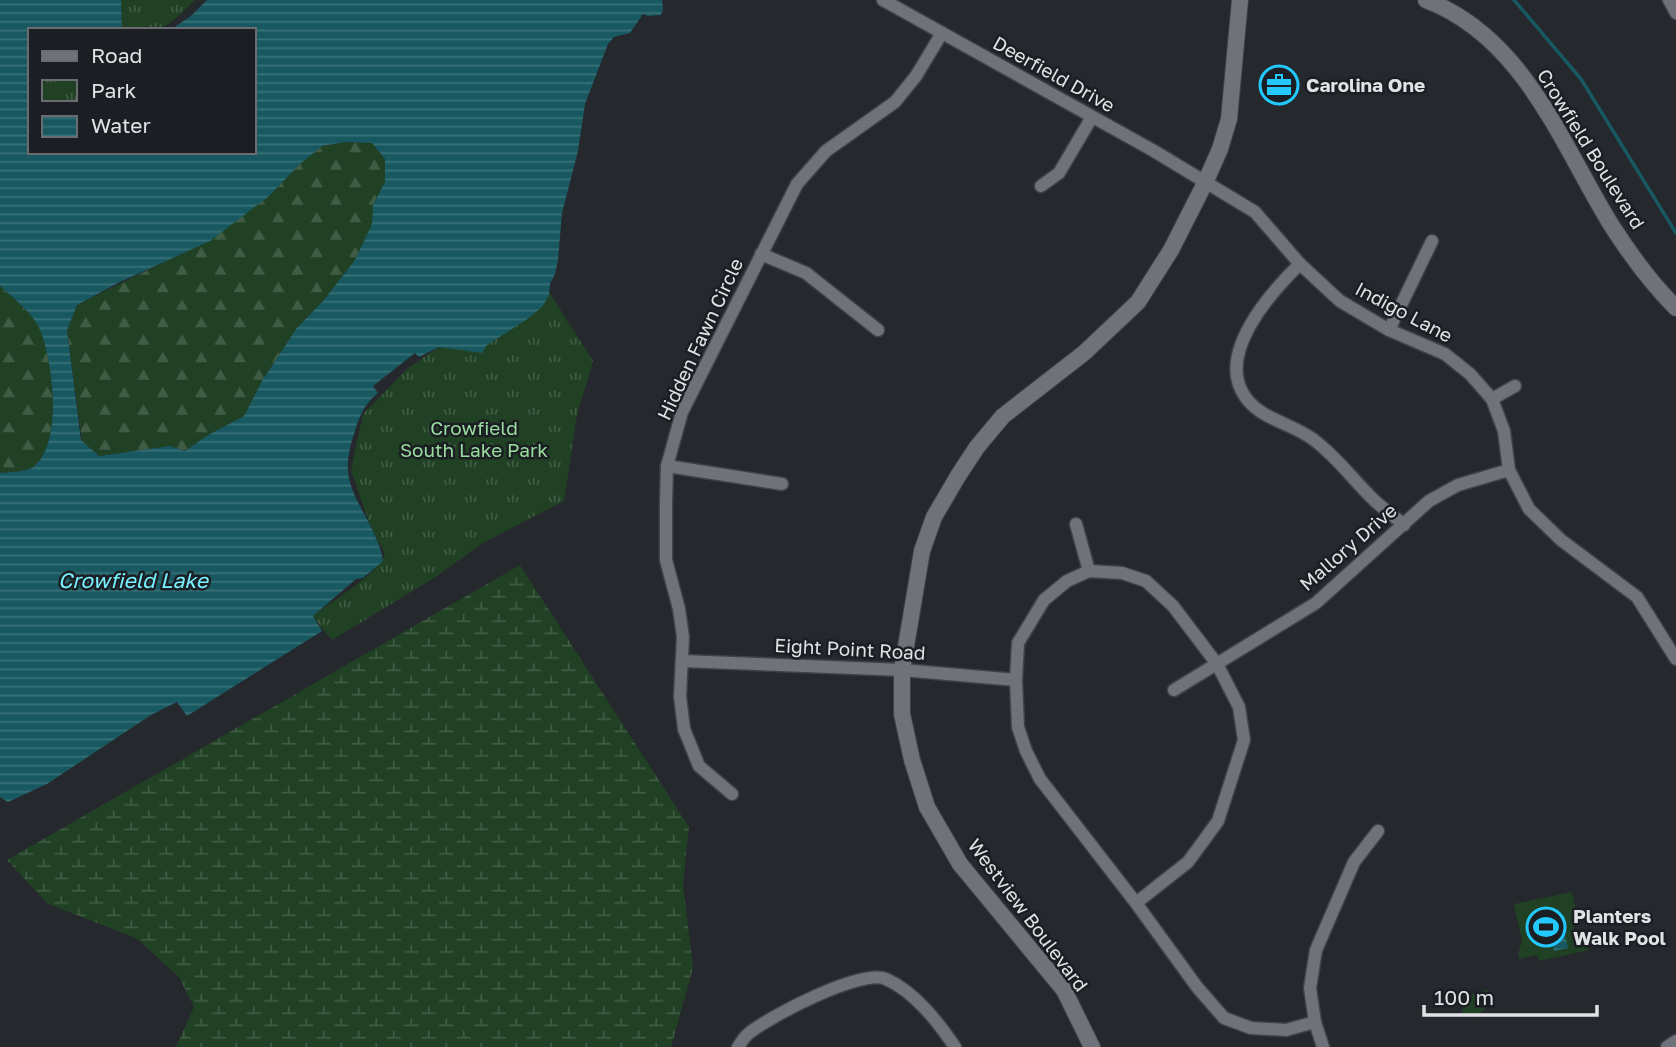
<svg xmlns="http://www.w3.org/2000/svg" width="1676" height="1047" font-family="'Golos Text',sans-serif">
  <defs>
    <pattern id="forest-firs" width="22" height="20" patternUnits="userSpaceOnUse" patternTransform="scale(1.75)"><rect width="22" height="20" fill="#214124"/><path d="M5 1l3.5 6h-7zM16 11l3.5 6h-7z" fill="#415c44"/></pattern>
    <pattern id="wetland-marsh" width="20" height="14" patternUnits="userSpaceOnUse" patternTransform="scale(1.75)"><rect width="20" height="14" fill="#214124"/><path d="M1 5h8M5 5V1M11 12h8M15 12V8" fill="none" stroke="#415c44"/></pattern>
    <pattern id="park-tufts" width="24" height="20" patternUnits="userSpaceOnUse" patternTransform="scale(1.75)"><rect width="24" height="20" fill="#214124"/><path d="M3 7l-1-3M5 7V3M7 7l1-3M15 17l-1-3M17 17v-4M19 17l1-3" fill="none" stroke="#415c44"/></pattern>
    <pattern id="water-rules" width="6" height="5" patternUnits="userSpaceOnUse" patternTransform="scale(1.75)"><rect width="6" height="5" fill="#185961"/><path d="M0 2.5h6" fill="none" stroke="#397178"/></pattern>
  </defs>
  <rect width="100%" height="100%" fill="#25282d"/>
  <polygon fill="#214124" points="1572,892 1576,911 1571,913 1577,944 1587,942 1589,950 1539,961 1537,955 1519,959 1518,954 1522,941 1514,904"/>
  <g fill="url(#forest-firs)">
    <polygon points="345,142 372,143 385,159 385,182 373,205 373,224 355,260 323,301 296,329 262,381 244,416 208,435 185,451 170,446 99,456 82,441 67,330 77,305 164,262 322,146"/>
    <path d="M0,286C13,298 33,313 40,330C53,361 64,446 32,468C24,472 9,472 0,473Z"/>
  </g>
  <polygon fill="url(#wetland-marsh)" points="520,565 689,827 683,884 693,968 671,1047 176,1047 194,1007 179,977 136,938 48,904 7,860"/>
  <g fill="url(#park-tufts)">
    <path d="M121,0H195C163,31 167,30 122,30Z"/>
    <path d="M546,287L593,361L577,415L564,501L483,543L434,578L332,640L312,616C331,602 378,574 385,554L369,523L351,470L363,414L408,368L449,340Z"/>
    <polygon points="1488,990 1488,1006 1475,1018 1461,1013 1470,995"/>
  </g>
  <g fill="url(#water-rules)" fill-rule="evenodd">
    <path d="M0,0H121L122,30H30V152H254V30L173,28L191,16L207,0H662L663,9L661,15L648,16L643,14L630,33L614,37L608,44L585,104L578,151L562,213L558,260L555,274L550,284L549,295L542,307L526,320L487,345L482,353L439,347L419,357L415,353L373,386L378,393C364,404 359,417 354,434C350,446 347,458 348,471C350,500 379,530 383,561L363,578L356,579L313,616L322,631L187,716L177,702L151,715L47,784L8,802L0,797V473C9,472 24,472 32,468C64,446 53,361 40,330C33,313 13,298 0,286ZM345,142L372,143L385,159V182L373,205L372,224L355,260L323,301L296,329L262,381L244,416L208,435L185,451L170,446L99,456L81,440L67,330L77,305L120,282L210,241L268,197L299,165L322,146Z"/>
    <polygon points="1559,909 1568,948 1554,951 1546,911"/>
  </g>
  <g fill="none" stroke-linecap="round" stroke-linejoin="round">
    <polyline stroke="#185961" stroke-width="3.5" points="1514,0 1581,79 1676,233"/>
    <defs>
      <g id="street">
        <polyline points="883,0 1154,151 1255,212 1300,264 1340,301 1389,330 1445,354 1470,374 1492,399 1504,431 1509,470 1529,509 1561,540 1637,597 1676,659"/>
        <polyline points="1669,0 1676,13"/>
        <polyline points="1041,186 1059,173 1092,117"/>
        <polyline points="761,254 806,273 878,330"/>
        <path d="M1300,264C1271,292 1214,355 1246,398C1262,420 1294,424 1314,440C1337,457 1355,482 1375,501C1385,510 1395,517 1404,525"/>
        <polyline points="1389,330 1432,241"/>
        <polyline points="1492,399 1515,386"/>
        <polyline points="667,466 782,484"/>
        <polyline points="1076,524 1089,571"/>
        <polyline points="682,661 902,670 1016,680"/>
        <polyline points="1174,690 1316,603 1429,501 1458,485 1509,470"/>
        <polyline points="732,794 699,766 684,729 680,696 683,637 679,609 666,560 666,504 667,466 682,412 797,184 826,151 895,102 916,76 942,33"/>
        <polyline points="1136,903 1188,862 1218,821 1244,740 1239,707 1217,664 1173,606 1146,581 1122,573 1089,571 1067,581 1044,600 1018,643 1016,680 1018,727 1026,751 1040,779 1136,903 1197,987 1224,1018 1251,1028 1286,1030 1315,1022"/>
        <path d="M738,1047C741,1043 744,1037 748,1034C768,1017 862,968 886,979C915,992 938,1022 955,1047"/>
        <polyline points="1323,1047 1315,1022 1310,988 1316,950 1354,862 1378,831"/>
        <polyline points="1667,1047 1676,1041"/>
      </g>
      <g id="secondary">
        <path d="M1426,0C1523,37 1560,141 1610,223C1629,253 1651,283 1676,308"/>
        <polyline points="1092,1047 1064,990 960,864 927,807 912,760 902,714 902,670 922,551 934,517 958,476 977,447 1003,416 1084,353 1138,302 1171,250 1205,183 1220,149 1229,119 1240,0"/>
      </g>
    </defs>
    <use href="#street" stroke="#414247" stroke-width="15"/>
    <use href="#secondary" stroke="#414247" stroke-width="18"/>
    <use href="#street" stroke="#6f7279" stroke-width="12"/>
    <use href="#secondary" stroke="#6f7279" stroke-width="16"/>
  </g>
  <defs>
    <symbol id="office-ring" viewBox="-11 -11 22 22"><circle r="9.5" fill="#1b1e23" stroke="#23c9fe" stroke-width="1.5"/><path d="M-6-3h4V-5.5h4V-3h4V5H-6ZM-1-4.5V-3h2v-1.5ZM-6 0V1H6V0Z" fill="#23c9fe"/></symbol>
    <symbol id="stadium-ring" viewBox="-11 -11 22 22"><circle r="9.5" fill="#1b1e23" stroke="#23c9fe" stroke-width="1.5"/><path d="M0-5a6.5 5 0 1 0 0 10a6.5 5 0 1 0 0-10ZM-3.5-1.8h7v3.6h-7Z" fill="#23c9fe"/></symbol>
  </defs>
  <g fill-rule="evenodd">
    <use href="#office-ring" x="1257" y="63" width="44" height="44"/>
    <use href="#stadium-ring" x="1524" y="905" width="44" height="44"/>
  </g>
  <g text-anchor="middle" stroke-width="5" stroke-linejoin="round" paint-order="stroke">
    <g font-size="19" fill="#e1e2e6" stroke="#1b1e23">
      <text transform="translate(1054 74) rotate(29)" y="7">Deerfield Drive</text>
      <text transform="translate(1591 149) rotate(58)" y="7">Crowfield Boulevard</text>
      <text transform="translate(1404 312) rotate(28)" y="7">Indigo Lane</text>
      <text transform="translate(700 339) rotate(-65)" y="7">Hidden Fawn Circle</text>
      <text transform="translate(1348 547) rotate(-41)" y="7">Mallory Drive</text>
      <text transform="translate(850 649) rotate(3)" y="7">Eight Point Road</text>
      <text transform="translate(1028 915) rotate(53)" y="7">Westview Boulevard</text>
    </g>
    <g font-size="19" font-weight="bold" fill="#e1e2e6" stroke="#1b1e23" text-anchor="start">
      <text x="1306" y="92">Carolina One</text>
      <text x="1573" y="923">Planters<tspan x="1573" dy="22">Walk Pool</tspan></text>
    </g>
    <g font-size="19" fill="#99dd9e" stroke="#1b1e23">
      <text x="474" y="435">Crowfield<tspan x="474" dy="22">South Lake Park</tspan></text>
    </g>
    <g font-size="21" font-style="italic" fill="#77f1ff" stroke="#1b1e23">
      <text x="133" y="588">Crowfield Lake</text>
    </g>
  </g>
  <rect x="28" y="28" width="228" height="126" fill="#1b1e23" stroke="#6a6c71" stroke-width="2"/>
  <rect x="42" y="51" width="35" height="10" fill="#6f7279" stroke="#6a6c71" stroke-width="2"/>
  <text x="91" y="63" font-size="21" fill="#e1e2e6">Road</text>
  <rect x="42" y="80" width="35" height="21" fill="url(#park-tufts)" stroke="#6a6c71" stroke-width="2"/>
  <text x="91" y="98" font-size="21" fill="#e1e2e6">Park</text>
  <rect x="42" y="116" width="35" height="21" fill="url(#water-rules)" stroke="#6a6c71" stroke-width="2"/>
  <text x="91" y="133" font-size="21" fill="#e1e2e6">Water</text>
  <path d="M1424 1005v10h173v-10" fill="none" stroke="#e1e2e6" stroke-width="3.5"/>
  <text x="1434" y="1005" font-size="21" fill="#e1e2e6" stroke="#1b1e23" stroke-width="5" paint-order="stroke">100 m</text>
</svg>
